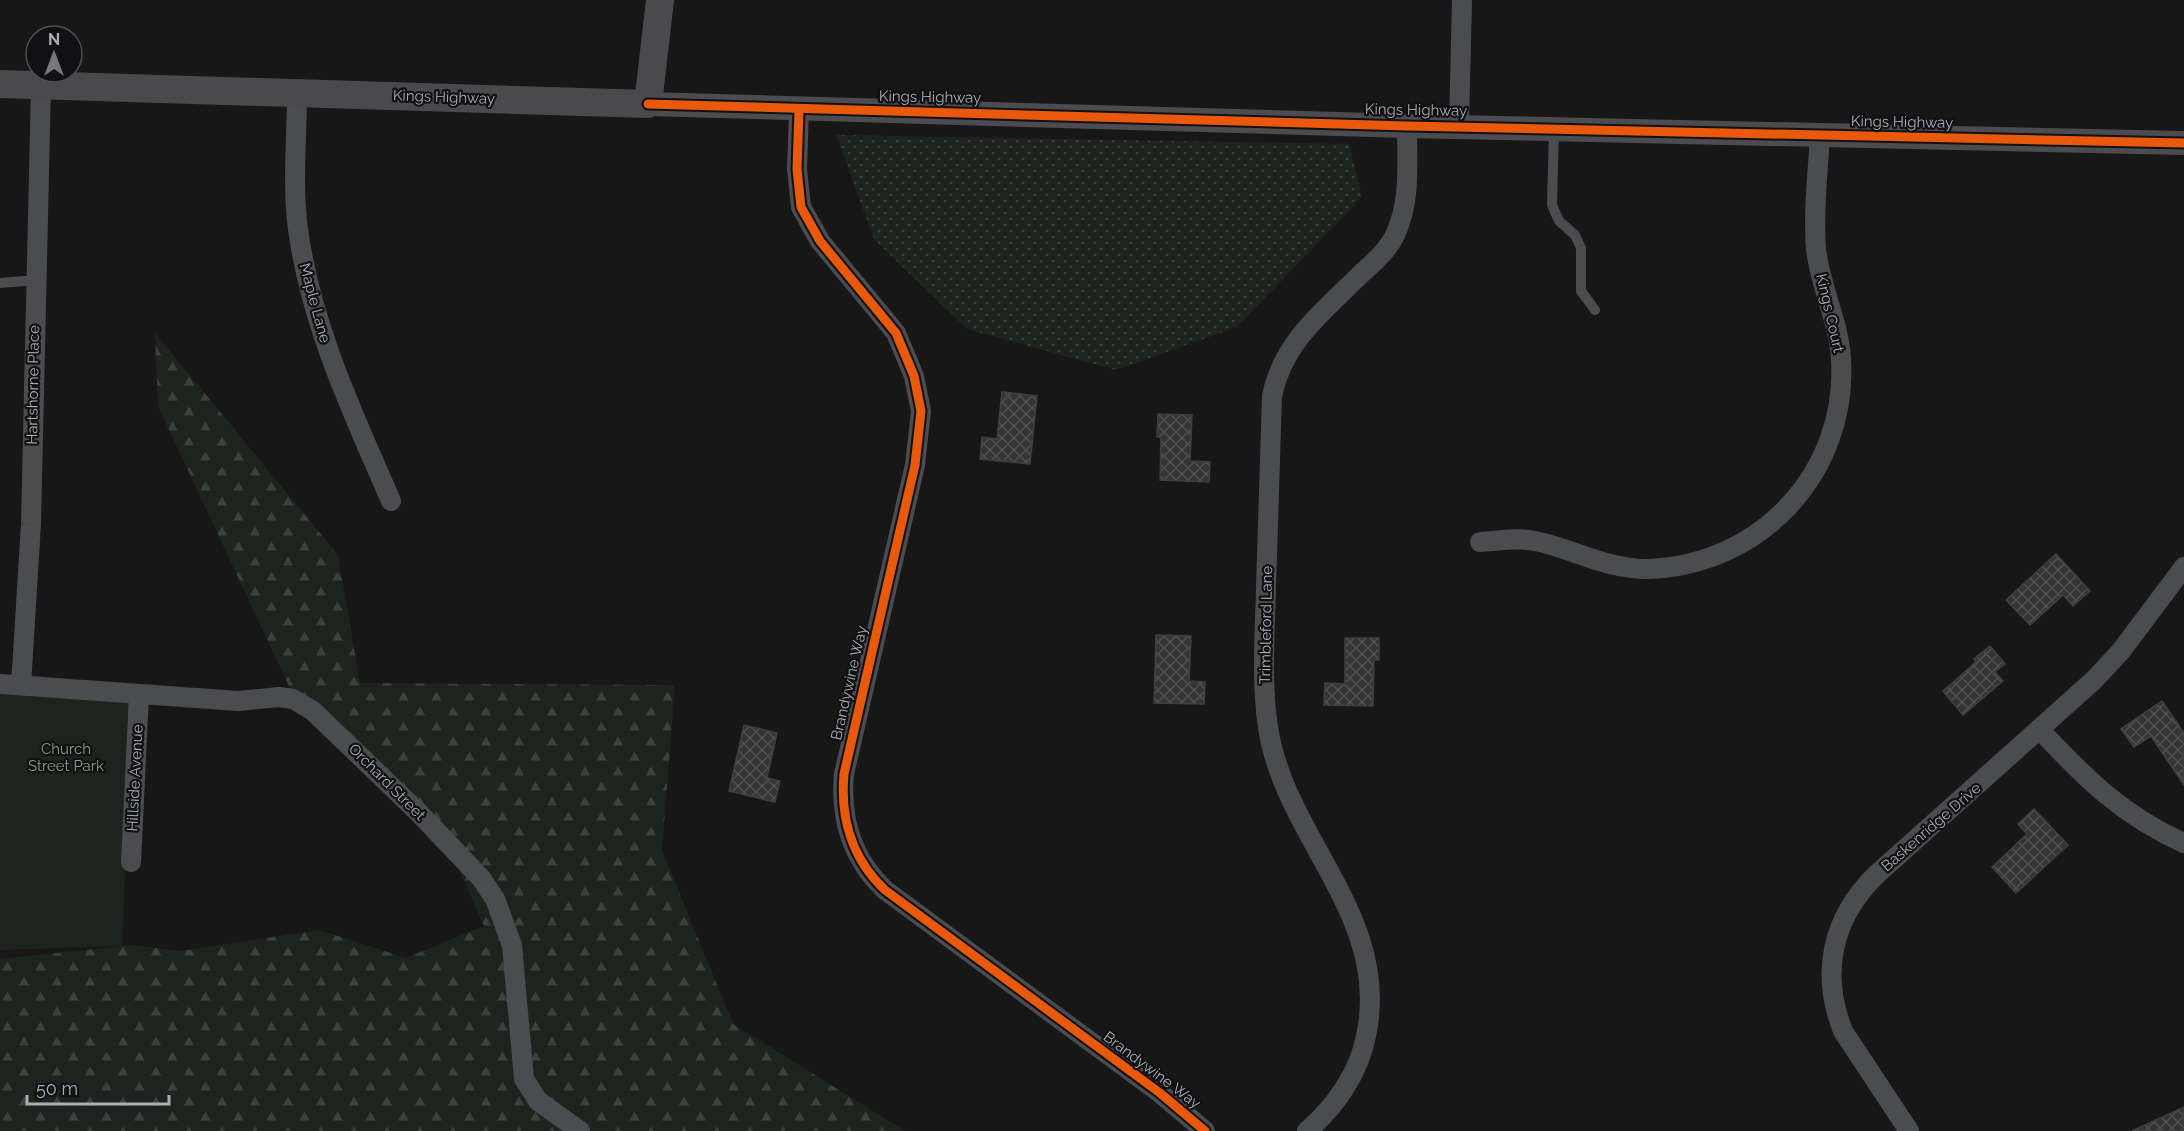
<svg xmlns="http://www.w3.org/2000/svg" width="2184" height="1131" font-family="Raleway,sans-serif">
  <defs>
    <pattern id="grass-dots" width="8" height="8" patternUnits="userSpaceOnUse" patternTransform="scale(1.5)"><rect width="8" height="8" fill="#1d241e"/><path d="M2 2h.1M6 6h.1" fill="none" stroke="#3b413d" stroke-width="1.8" stroke-linecap="round"/></pattern>
    <pattern id="forest-firs" width="22" height="20" patternUnits="userSpaceOnUse" patternTransform="scale(1.5)"><rect width="22" height="20" fill="#1d241e"/><path d="M5 1l3.5 6h-7zM16 11l3.5 6h-7z" fill="#3b413d"/></pattern>
    <pattern id="building-cross-hatch" width="8" height="8" patternUnits="userSpaceOnUse" patternTransform="scale(1.5)"><rect width="8" height="8" fill="#353536"/><path d="M0 0l8 8M0 8l8-8" fill="none" stroke="#4f5051"/></pattern>
  </defs>
  <rect width="100%" height="100%" fill="#171717"/>
  <polygon fill="url(#grass-dots)" points="836,135 1349,144 1362,197 1237,327 1116,370 967,329 874,239"/>
  <polygon fill="url(#forest-firs)" points="155,333 338,555 360,683 675,685 662,850 733,1024 905,1131 0,1131 0,959 132,945 181,951 319,930 406,958 484,926 442,832 301,712 158,406"/>
  <polygon fill="#1d241e" points="0,689 133,694 122,946 0,950"/>
  <g fill="url(#building-cross-hatch)" stroke="#3f4043" stroke-width="1.5">
    <polygon points="1002,392 1037,396 1030,464 980,459 982,437 997,439"/>
    <polygon points="1158,414 1192,415 1190,461 1210,462 1209,482 1160,480 1161,437 1157,437"/>
    <polygon points="2056,554 2090,591 2073,606 2063,595 2030,625 2006,600"/>
    <polygon points="1156,635 1191,636 1189,681 1205,682 1204,704 1154,703"/>
    <polygon points="1345,638 1379,638 1379,660 1374,660 1373,706 1324,705 1325,683 1345,684"/>
    <polygon points="1990,646 2005,664 1995,672 2003,681 1963,715 1943,691 1976,662 1974,659"/>
    <polygon points="2162,701 2184,733 2184,785 2151,736 2134,747 2121,729"/>
    <polygon points="744,725 777,733 767,778 780,781 775,802 729,791"/>
    <polygon points="2034,809 2068,845 2016,893 1992,867 2027,834 2018,824"/>
    <polygon points="2184,1107 2184,1131 2132,1131"/>
  </g>
  <g fill="none" stroke-linecap="round" stroke-linejoin="round">
    <g stroke="#4b4c50" stroke-width="10">
      <polyline points="1554,129 1552,205 1559,221 1575,235 1581,248 1581,291 1595,310"/>
      <polyline points="0,283 36,280"/>
    </g>
    <g stroke="#4b4c50" stroke-width="20">
      <path d="M297,92C297,137 292,185 298,229C311,326 353,413 391,501"/>
      <path d="M799,110L797,169L801,207L820,241L896,333L914,376L921,411L915,465L844,774C840,818 852,859 885,890L1160,1093L1205,1131"/>
      <polyline points="1459,125 1462,0"/>
      <path d="M1480,542C1498,541 1517,537 1535,541C1574,549 1608,570 1649,569C1761,565 1848,472 1841,359C1839,322 1820,286 1816,249C1813,211 1818,172 1820,135"/>
      <polyline points="0,684 238,701 279,697 293,699 313,711 418,812 481,878 495,899 512,945 524,1079 538,1101 580,1131"/>
      <polyline points="21,685 31,524 41,85"/>
      <path d="M2040,730C2085,778 2123,816 2184,843"/>
      <polyline points="131,862 139,695"/>
      <path d="M1307,1131C1335,1107 1359,1073 1366,1036C1392,916 1284,838 1268,727C1261,681 1265,633 1266,587C1268,523 1270,460 1272,396C1283,341 1324,311 1362,273C1374,262 1388,250 1395,235C1411,202 1407,161 1407,126"/>
      <path d="M1909,1131L1843,1031C1820,973 1832,918 1876,875L2094,680L2121,651L2184,567"/>
    </g>
    <polyline stroke="#4b4c50" stroke-width="24" points="648,104 1407,126 2184,143"/>
    <polyline stroke="#4a4a4e" stroke-width="28" points="0,84 648,104 660,0"/>
    <defs>
      <g id="cycleway">
        <polyline points="648,104 1407,126 2184,143"/>
        <path d="M799,110L797,169L801,207L820,241L896,333L914,376L921,411L915,465L844,774C840,818 852,859 885,890L1160,1093L1205,1131"/>
      </g>
    </defs>
    <use href="#cycleway" stroke="#111113" stroke-width="13"/>
    <use href="#cycleway" stroke="#e8590c" stroke-width="9"/>
  </g>
  <g text-anchor="middle" stroke-width="4.5" stroke-linejoin="round" paint-order="stroke">
    <g font-size="15" fill="#a8adb8" stroke="#111113">
      <text transform="translate(444 97) rotate(2)" y="5">Kings Highway</text>
      <text transform="translate(930 97) rotate(1)" y="5">Kings Highway</text>
      <text transform="translate(1416 110) rotate(1)" y="5">Kings Highway</text>
      <text transform="translate(1902 122) rotate(1)" y="5">Kings Highway</text>
      <text transform="translate(315 303) rotate(75)" y="5">Maple Lane</text>
      <text transform="translate(1830 313) rotate(77)" y="5">Kings Court</text>
      <text transform="translate(33 385) rotate(-89)" y="5">Hartshorne Place</text>
      <text transform="translate(1266 625) rotate(-89)" y="5">Trimbleford Lane</text>
      <text transform="translate(849 683) rotate(-77)" y="5">Brandywine Way</text>
      <text transform="translate(135 778) rotate(-87)" y="5">Hillside Avenue</text>
      <text transform="translate(387 782) rotate(45)" y="5">Orchard Street</text>
      <text transform="translate(1931 827) rotate(-41)" y="5">Baskenridge Drive</text>
      <text transform="translate(1152 1070) rotate(37)" y="5">Brandywine Way</text>
    </g>
    <g font-size="15" fill="#7fa381" stroke="#111113">
      <text x="66" y="754">Church<tspan x="66" dy="17">Street Park</tspan></text>
    </g>
  </g>
  <g transform="translate(54 54)"><circle r="28" fill="#111113" stroke="#4d4f55" stroke-width="1.5"/>
  <path d="M0-4.5L10 22L0 15L-10 22Z" fill="#757880"/>
  <text y="-9" font-size="16" font-weight="bold" text-anchor="middle" fill="#a8adb8">N</text>
  </g>
  <path d="M27 1095v9h142v-9" fill="none" stroke="#a8adb8" stroke-width="3"/>
  <text x="36" y="1095" font-size="18" fill="#a8adb8" stroke="#111113" stroke-width="4.5" paint-order="stroke">50 m</text>
</svg>
